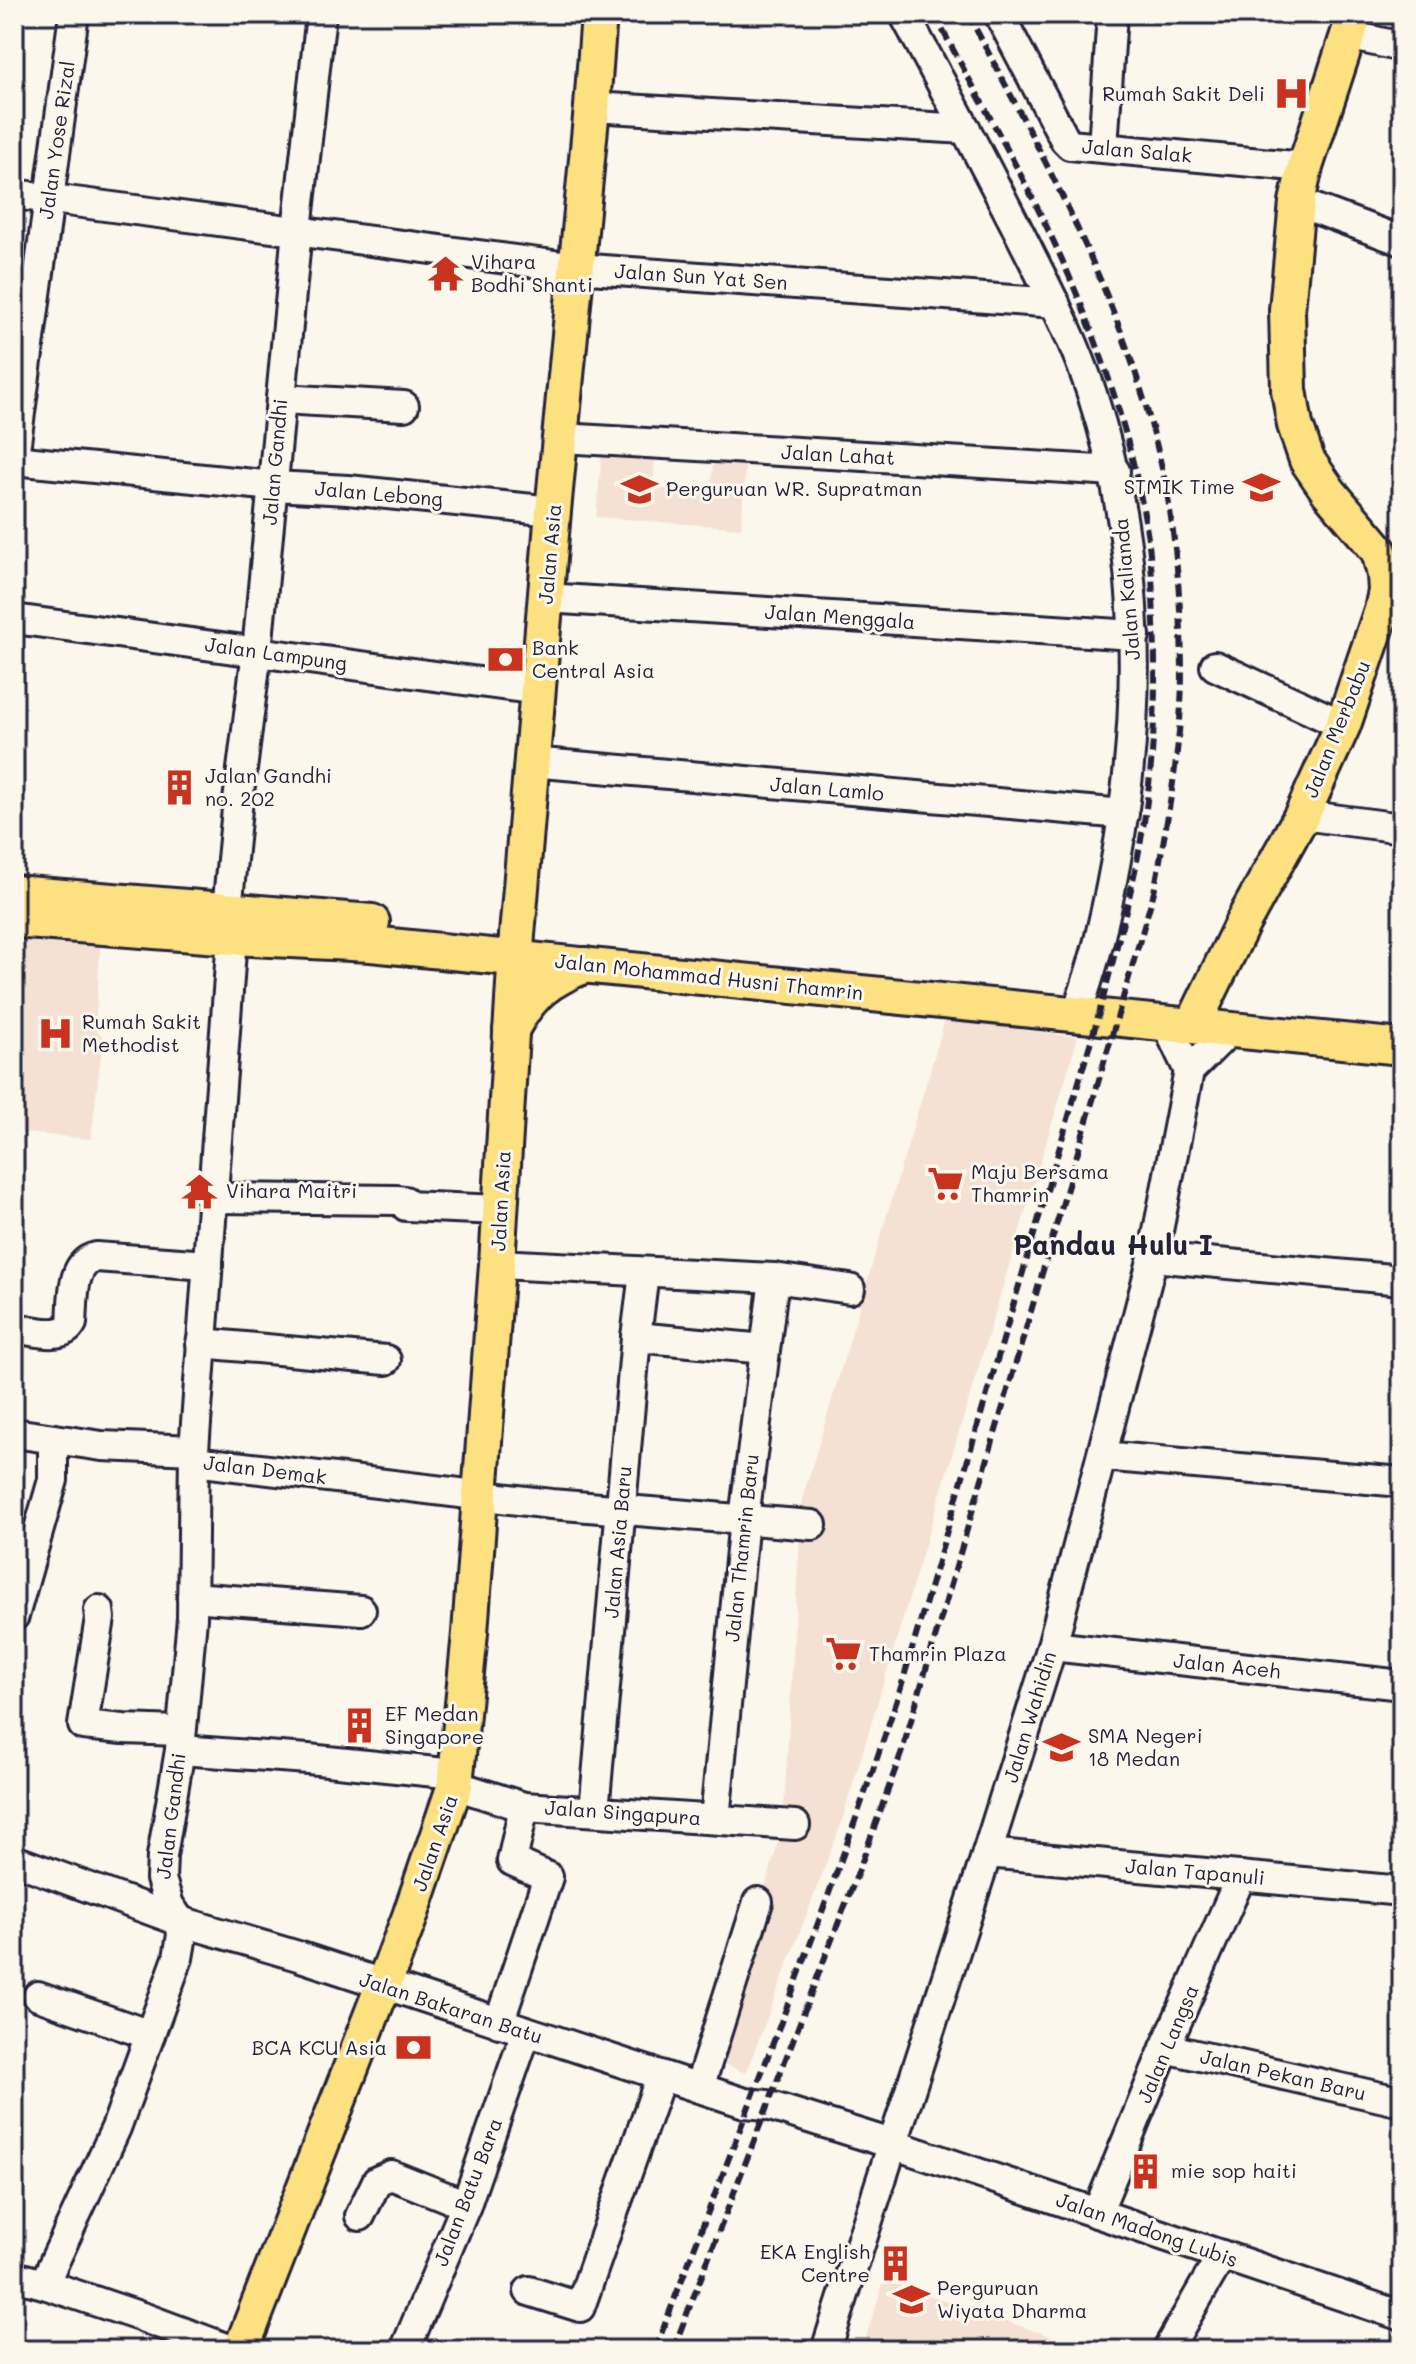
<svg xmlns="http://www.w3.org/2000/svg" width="1416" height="2364" font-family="Mali,sans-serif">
  <rect width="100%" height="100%" fill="#fbf7ec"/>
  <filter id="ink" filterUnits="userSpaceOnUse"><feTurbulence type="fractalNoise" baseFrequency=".0125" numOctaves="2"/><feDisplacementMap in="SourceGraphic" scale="16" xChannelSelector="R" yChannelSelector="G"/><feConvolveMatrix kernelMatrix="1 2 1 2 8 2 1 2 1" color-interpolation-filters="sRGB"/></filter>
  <g filter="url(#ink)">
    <g fill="#f4e1d3">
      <polygon points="602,451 655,455 653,487 710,492 714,457 746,460 741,528 596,517"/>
      <polygon points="14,931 101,938 95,1029 103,1037 91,1139 14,1132"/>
      <polygon points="945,1020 1078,1037 840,1827 746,2073 713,2059 776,1851 784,1808 802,1500"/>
      <polygon points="884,2280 1091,2350 862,2350"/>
    </g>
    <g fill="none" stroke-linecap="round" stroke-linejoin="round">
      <defs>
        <g id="minor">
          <path d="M904,14C944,87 982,160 1020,234C1046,286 1074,338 1092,394C1149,569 1143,754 1101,932C1095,960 1085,987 1077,1014"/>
          <polyline points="999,14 1065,140 1070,145 1305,167"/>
          <polyline points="1348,35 1402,47"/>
          <polyline points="592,107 966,129"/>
          <polyline points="1103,147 1112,14"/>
          <polyline points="14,194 576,268 1055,303"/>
          <polyline points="1297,202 1402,241"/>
          <polyline points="281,399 404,406"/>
          <polyline points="562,438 1115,471"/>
          <polyline points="14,457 74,14"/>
          <polyline points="14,460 274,486 348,490 553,511"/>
          <polyline points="545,598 1135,635"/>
          <polyline points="14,619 538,690"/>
          <polyline points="1215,666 1343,725"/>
          <polyline points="531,762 1124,814"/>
          <polyline points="1302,815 1402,828"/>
          <polyline points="227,910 237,809 257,651 297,230 321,14"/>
          <polyline points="1166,1023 1189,1071"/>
          <polyline points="213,1198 397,1200 405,1201 406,1206 500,1210"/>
          <polyline points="1153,1257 1402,1280"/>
          <polyline points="497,1264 774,1278 850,1289"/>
          <path d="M14,1328C31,1330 63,1341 72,1323C74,1301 70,1263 96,1257L208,1265"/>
          <polyline points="636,1337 765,1349"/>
          <polyline points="201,1343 386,1360"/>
          <polyline points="14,1433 102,1446 194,1450"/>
          <polyline points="1102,1456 1402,1482"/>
          <polyline points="194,1461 551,1504 812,1525"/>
          <polyline points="192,1597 361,1610"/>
          <polyline points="99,1610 100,1618 83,1725 123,1729 180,1731"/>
          <polyline points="14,1616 53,1480 53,1439"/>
          <polyline points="1052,1646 1402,1685"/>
          <polyline points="180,1750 308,1759 455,1774"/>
          <polyline points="455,1785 524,1807 795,1825"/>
          <polyline points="594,1811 636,1337 644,1273"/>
          <polyline points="715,1819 744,1519 774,1278"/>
          <polyline points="987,1853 1402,1891"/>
          <polyline points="14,1860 180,1921 298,1956 745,2103 767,2105 892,2144 1402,2316"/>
          <polyline points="38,1996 150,2035"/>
          <polyline points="499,2023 548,1877 512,1861 524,1807"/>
          <polyline points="1165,2048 1402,2102"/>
          <polyline points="699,2088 758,1902"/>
          <polyline points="1097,2213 1165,2048 1241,1876"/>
          <polyline points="360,2216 377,2181 391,2175 466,2205"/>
          <polyline points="14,2276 44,2284 142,2317 231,2350"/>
          <polyline points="44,2284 116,2128 178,1958 182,1935 180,1921 169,1905 161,1879 162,1856 180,1750 192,1618 194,1450 232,937"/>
          <polyline points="529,2291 580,2307 661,2076"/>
          <polyline points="405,2350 466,2205 526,2032"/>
          <polyline points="826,2350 987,1853 1052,1646 1153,1257 1189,1071 1231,1029"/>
          <polyline points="1167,2350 1222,2255"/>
        </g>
        <g id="major">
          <polyline points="14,893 372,922"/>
          <polyline points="14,920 232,937 371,944 1402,1047"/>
          <polyline points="1193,1025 1242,924 1302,815 1343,725 1382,610 1386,591 1385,575 1379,551 1329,492 1307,460 1295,425 1289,390 1287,310 1297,202 1305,167 1355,14"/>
          <path d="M511,1030C531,993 548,980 586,965"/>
          <polyline points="241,2350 409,1919 455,1785 470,1633 497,1264 517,935 553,511 592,107 599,14"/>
        </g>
      </defs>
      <use href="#minor" stroke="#22223b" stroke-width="34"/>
      <use href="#major" stroke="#22223b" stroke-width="40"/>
      <use href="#minor" stroke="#fbf7ec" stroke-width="28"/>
      <use href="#major" stroke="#fde080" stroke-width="34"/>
      <g stroke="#22223b" stroke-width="6" stroke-dasharray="12 6" stroke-linecap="butt">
        <path d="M655,2350C739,2130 827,1911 901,1687L1100,1010C1115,952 1132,894 1142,834C1154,764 1157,693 1154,623C1153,593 1152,561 1147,532C1133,444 1105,359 1070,278C1031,187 980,101 934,14"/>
        <path d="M673,2350L860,1867L902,1751L1154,892C1168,818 1182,744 1182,669C1181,602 1176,529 1161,464C1125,304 1044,158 968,14"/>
      </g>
    </g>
  </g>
  <defs>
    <symbol id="hospital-bare" viewBox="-9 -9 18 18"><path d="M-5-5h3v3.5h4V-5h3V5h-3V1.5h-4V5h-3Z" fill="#c8321e" stroke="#fbf7ec" stroke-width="2.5" paint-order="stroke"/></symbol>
    <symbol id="temple-bare" viewBox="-9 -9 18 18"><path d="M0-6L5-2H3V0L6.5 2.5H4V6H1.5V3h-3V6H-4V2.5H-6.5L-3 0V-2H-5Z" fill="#c8321e" stroke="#fbf7ec" stroke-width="2.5" paint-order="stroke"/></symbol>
    <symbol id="university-bare" viewBox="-9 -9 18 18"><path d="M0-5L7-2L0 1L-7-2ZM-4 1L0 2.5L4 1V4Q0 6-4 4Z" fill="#c8321e" stroke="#fbf7ec" stroke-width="2.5" paint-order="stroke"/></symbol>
    <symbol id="school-bare" viewBox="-9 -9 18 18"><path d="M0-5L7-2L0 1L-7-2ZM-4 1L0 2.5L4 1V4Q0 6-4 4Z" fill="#c8321e" stroke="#fbf7ec" stroke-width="2.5" paint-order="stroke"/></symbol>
    <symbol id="bank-bare" viewBox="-9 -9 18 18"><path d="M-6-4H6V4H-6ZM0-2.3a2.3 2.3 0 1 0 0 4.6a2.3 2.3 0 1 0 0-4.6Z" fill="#c8321e" stroke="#fbf7ec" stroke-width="2.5" paint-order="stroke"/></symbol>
    <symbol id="building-bare" viewBox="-9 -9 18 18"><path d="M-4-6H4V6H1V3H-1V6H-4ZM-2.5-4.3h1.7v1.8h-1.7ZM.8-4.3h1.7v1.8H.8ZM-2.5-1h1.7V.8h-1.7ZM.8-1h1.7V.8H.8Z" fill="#c8321e" stroke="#fbf7ec" stroke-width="2.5" paint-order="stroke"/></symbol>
    <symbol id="supermarket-bare" viewBox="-9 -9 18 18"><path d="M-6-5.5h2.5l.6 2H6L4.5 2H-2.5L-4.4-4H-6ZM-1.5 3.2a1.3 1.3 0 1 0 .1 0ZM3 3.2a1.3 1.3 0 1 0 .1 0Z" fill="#c8321e" stroke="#fbf7ec" stroke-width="2.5" paint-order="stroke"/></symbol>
  </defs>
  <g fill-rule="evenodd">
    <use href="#hospital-bare" x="1266" y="68" width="51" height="51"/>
    <use href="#temple-bare" x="420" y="248" width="51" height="51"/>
    <use href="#university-bare" x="1236" y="462" width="51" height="51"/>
    <use href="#school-bare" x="614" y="464" width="51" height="51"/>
    <use href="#bank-bare" x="480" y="634" width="51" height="51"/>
    <use href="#building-bare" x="154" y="762" width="51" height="51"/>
    <use href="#hospital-bare" x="30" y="1008" width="51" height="51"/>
    <use href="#supermarket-bare" x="920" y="1158" width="51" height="51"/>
    <use href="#temple-bare" x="174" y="1166" width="51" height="51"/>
    <use href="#supermarket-bare" x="818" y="1628" width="51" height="51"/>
    <use href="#building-bare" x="334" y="1700" width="51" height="51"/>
    <use href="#school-bare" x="1036" y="1722" width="51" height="51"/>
    <use href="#bank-bare" x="388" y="2022" width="51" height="51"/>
    <use href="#building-bare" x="1120" y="2146" width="51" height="51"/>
    <use href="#building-bare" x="870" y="2238" width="51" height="51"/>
    <use href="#school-bare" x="886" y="2274" width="51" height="51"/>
  </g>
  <g text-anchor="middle" stroke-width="6" stroke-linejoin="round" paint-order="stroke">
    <g font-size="20" fill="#22223b" stroke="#fbf7ec" text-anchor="start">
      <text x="1265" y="101" text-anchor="end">Rumah Sakit Deli</text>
      <text x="471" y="269">Vihara<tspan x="471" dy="23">Bodhi Shanti</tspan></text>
      <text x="1235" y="494" text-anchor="end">STMIK Time</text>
      <text x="666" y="496">Perguruan WR. Supratman</text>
      <text x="532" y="655">Bank<tspan x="532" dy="23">Central Asia</tspan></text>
      <text x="205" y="783">Jalan Gandhi<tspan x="205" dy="23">no. 202</tspan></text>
      <text x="82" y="1029">Rumah Sakit<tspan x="82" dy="23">Methodist</tspan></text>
      <text x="971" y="1179">Maju Bersama<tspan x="971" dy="23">Thamrin</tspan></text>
      <text x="226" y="1198">Vihara Maitri</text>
      <text x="869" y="1661">Thamrin Plaza</text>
      <text x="385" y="1721">EF Medan<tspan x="385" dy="23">Singapore</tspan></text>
      <text x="1088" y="1743">SMA Negeri<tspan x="1088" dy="23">18 Medan</tspan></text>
      <text x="387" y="2055" text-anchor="end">BCA KCU Asia</text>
      <text x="1171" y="2178">mie sop haiti</text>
      <text x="870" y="2259" text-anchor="end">EKA English<tspan x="870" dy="23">Centre</tspan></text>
      <text x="937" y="2295">Perguruan<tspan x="937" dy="23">Wiyata Dharma</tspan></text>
    </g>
    <g font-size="20" fill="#22223b" stroke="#fbf7ec">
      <text transform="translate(57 140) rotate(-82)" y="7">Jalan Yose Rizal</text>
      <text transform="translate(1137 151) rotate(5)" y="7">Jalan Salak</text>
      <text transform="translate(701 277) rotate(4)" y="7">Jalan Sun Yat Sen</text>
      <text transform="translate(838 455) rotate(3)" y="7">Jalan Lahat</text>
      <text transform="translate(275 462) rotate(-85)" y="7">Jalan Gandhi</text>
      <text transform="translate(379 494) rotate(5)" y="7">Jalan Lebong</text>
      <text transform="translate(550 554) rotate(-85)" y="7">Jalan Asia</text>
      <text transform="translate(1127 589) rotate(-95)" y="7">Jalan Kalianda</text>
      <text transform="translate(840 617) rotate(4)" y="7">Jalan Menggala</text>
      <text transform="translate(276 654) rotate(8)" y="7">Jalan Lampung</text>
      <text transform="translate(1337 729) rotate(-68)" y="7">Jalan Merbabu</text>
      <text transform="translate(827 789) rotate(5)" y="7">Jalan Lamlo</text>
      <text transform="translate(709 977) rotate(6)" y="7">Jalan Mohammad Husni Thamrin</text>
      <text transform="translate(501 1201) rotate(-87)" y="7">Jalan Asia</text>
      <text transform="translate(265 1470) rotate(7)" y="7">Jalan Demak</text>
      <text transform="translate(618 1542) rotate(-85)" y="7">Jalan Asia Baru</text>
      <text transform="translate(742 1548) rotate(-84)" y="7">Jalan Thamrin Baru</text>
      <text transform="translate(1227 1666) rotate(6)" y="7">Jalan Aceh</text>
      <text transform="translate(1030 1717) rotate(-73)" y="7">Jalan Wahidin</text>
      <text transform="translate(623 1813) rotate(4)" y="7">Jalan Singapura</text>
      <text transform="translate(171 1816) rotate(-83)" y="7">Jalan Gandhi</text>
      <text transform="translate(435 1843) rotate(-71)" y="7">Jalan Asia</text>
      <text transform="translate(1195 1872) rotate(5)" y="7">Jalan Tapanuli</text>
      <text transform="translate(451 2008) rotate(18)" y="7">Jalan Bakaran Batu</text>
      <text transform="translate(1168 2044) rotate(-67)" y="7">Jalan Langsa</text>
      <text transform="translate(1283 2075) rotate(13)" y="7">Jalan Pekan Baru</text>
      <text transform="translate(468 2192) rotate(-69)" y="7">Jalan Batu Bara</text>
      <text transform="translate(1147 2230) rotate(19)" y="7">Jalan Madong Lubis</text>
    </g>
    <g font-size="28" font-weight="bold" fill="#22223b" stroke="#fbf7ec">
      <text x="1113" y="1255">Pandau Hulu I</text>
    </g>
  </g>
  <rect width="1416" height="2364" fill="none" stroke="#fbf7ec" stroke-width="48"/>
  <rect x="24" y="24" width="1368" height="2316" fill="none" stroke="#22223b" stroke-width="3" filter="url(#ink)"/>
</svg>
